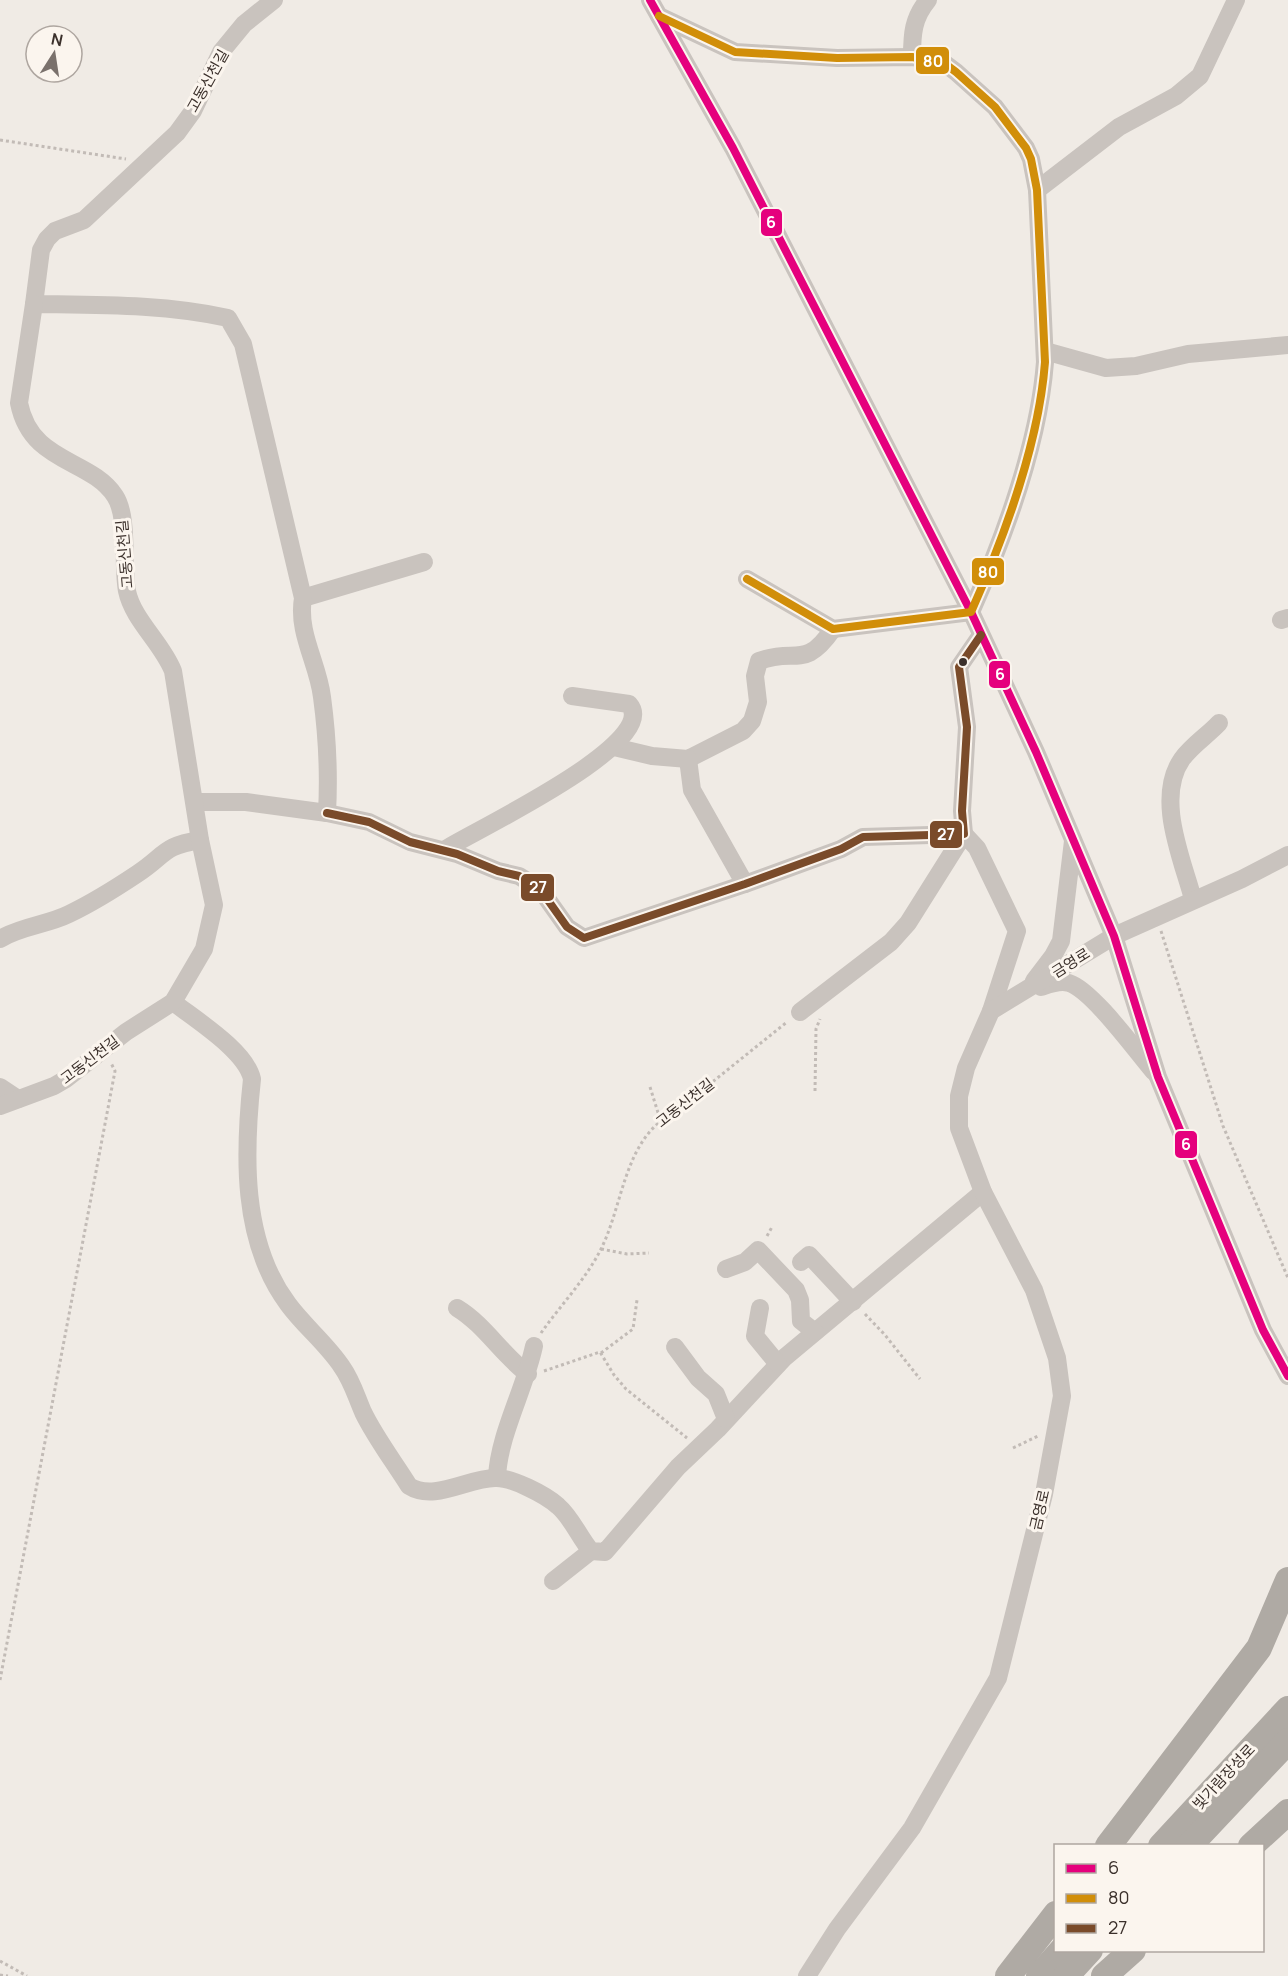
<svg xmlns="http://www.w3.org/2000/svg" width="1288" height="1976" font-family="Manrope,'Noto Sans KR',sans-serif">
  <rect width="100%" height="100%" fill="#f0ebe5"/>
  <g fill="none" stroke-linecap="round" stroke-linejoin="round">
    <g stroke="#c2bbb6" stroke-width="3" stroke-dasharray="3 3" stroke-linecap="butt">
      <polyline points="0,140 126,159"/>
      <polyline points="1161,931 1223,1126 1288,1278"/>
      <polyline points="650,1087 660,1119"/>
      <polyline points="815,1091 816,1029 820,1019"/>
      <polyline points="767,1236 772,1227"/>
      <polyline points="601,1249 627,1254 649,1253"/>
      <polyline points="865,1314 885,1335 920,1379"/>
      <path d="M541,1333C560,1306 585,1280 600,1251C624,1205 623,1138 675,1112L787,1022"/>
      <polyline points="601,1353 633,1329 637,1300"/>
      <polyline points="544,1371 600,1352 614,1375 626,1389 687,1438"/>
      <polyline points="1013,1448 1038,1436"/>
      <polyline points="0,1680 115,1071 111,1063"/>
      <polyline points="0,1961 27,1976"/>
      <polyline points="0,1975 8,1976"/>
    </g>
    <g stroke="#c9c3be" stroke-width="18">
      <polyline points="650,0 733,148 971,612 1036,752 1114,936 1158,1077 1263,1330 1288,1376"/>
      <path d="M659,16L735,52L837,58L912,57L944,63L956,72L995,107L1026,148L1031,159L1037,190L1045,362C1039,442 1004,538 971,612L833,629L747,579"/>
      <path d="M912,57C912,34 913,18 928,0"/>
      <polyline points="1037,190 1119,127 1176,96 1200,76 1236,0"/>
      <polyline points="1045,351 1106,368 1136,366 1188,354 1288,345"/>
      <polyline points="303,598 424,562"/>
      <polyline points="1281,620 1288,618"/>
      <path d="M614,747L652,756L688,759L743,731L752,721L758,702L755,676L759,661C796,647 804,671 833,629"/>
      <polyline points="688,759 692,790 745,884"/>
      <path d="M196,802H246L327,813C329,776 327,734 322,697C318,663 297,633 303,598L243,344L228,318C165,304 99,305 34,304L41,250L47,239L55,231L84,220L177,133L193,111L221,52L244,24L274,0"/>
      <polyline points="327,813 369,822 410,842 457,854 498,871 519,876 540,889 567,927 584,938 745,884 841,849 863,837 964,834 962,811 967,727 959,667 981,635"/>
      <path d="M444,850C469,833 663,743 629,704L572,696"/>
      <path d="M1193,899C1182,858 1155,798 1182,759C1192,745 1208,735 1219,723"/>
      <path d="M0,939C21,926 47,925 69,914C92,903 116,888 137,874C166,855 162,846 200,840"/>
      <polyline points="1034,981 1053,956 1061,941 1073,841"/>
      <path d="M1041,987C1050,984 1060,980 1069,983C1092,990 1136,1051 1154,1072"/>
      <path d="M173,1002C196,1020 246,1051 252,1079C244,1153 241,1241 288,1304C304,1326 327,1344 342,1367C352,1381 356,1396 363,1412C375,1437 394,1462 409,1486C434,1502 468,1478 495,1478C511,1477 546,1495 558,1506C572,1518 579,1537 591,1551L605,1552L678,1467L718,1429L784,1358L983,1192"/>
      <polyline points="800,1012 891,942 908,923 964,834 977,848 1017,931 991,1011"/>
      <polyline points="0,1087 18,1099"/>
      <path d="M0,1106L54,1086L66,1079L126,1032L173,1002L204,949L214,905L200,840L173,671C162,643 133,620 127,591C122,565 129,517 115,496C90,458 31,464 19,403L34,304"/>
      <polyline points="801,1262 809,1255 853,1302"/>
      <polyline points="726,1269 745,1262 758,1250 796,1290 800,1300 801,1321 815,1332"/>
      <path d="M457,1308C485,1325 502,1355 528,1374"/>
      <polyline points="760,1308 755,1336 778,1364"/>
      <polyline points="675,1347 698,1378 716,1394 726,1419"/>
      <path d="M497,1477C499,1434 525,1389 534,1346"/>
      <polyline points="553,1581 591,1551"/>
      <polyline points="807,1976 837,1929 912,1828 998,1678 1044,1494 1062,1396 1057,1358 1034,1290 983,1192 959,1128 959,1096 966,1068 991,1011 1114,936 1242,879 1288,855"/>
    </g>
    <g stroke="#afaaa4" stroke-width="26">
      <polyline points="1108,1846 1259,1648 1288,1580"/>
      <polyline points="1161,1846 1288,1709"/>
      <polyline points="1189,1846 1288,1741"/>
      <polyline points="1251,1846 1288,1812"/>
      <polyline points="1008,1976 1056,1914"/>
      <polyline points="1039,1976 1062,1950"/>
      <polyline points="1066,1976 1090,1950"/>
      <polyline points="1104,1976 1133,1950"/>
    </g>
    <defs>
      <polyline id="bus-1" points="650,0 733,148 971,612 1036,752 1114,936 1158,1077 1263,1330 1288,1376"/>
      <path id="bus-2" d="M659,16L735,52L837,58L912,57L944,63L956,72L995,107L1026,148L1031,159L1037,190L1045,362C1039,442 1004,538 971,612L833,629L747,579"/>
      <polyline id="bus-3" points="327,813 369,822 410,842 457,854 498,871 519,876 540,889 567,927 584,938 745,884 841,849 863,837 964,834 962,811 967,727 959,667 981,635"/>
    </defs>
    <use href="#bus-1" stroke="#fbf5ee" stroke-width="12"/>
    <use href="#bus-2" stroke="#fbf5ee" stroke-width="12"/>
    <use href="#bus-3" stroke="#fbf5ee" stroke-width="12"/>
    <use href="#bus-1" stroke="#e5007d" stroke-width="8"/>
    <use href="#bus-2" stroke="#d18e09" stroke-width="8"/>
    <use href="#bus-3" stroke="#7a4b2a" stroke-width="8"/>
  </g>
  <circle fill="#3b302b" stroke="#fbf5ee" stroke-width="2" cx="963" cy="662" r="5"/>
  <g text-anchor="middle" stroke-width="6" stroke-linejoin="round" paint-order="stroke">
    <g font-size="15" fill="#3b302b" stroke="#fbf5ee">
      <text transform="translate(208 81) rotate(-61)" y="5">고동신천길</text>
      <text transform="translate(125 554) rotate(-95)" y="5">고동신천길</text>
      <text transform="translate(1071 963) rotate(-32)" y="5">금영로</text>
      <text transform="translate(90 1060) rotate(-37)" y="5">고동신천길</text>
      <text transform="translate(685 1103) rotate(-38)" y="5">고동신천길</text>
      <text transform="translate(1040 1510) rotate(-77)" y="5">금영로</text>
      <text transform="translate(1224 1777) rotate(-47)" y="5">빛가람장성로</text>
    </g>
  </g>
  <g stroke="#fbf5ee" stroke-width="2">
    <rect x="915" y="46" width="35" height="29" rx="6" fill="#d18e09"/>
    <rect x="760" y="208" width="23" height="29" rx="6" fill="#e5007d"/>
    <rect x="971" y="557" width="34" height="29" rx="6" fill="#d18e09"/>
    <rect x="988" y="660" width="23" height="29" rx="6" fill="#e5007d"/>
    <rect x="929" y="820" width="34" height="29" rx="6" fill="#7a4b2a"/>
    <rect x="520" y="873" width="35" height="29" rx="6" fill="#7a4b2a"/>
    <rect x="1174" y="1130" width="24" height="29" rx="6" fill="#e5007d"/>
  </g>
  <g font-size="16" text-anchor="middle" font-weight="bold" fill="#fff">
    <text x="933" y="67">80</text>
    <text x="771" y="228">6</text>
    <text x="988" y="578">80</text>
    <text x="1000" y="680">6</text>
    <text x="946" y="840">27</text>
    <text x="538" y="893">27</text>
    <text x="1186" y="1150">6</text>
  </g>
  <rect x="1054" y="1844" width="210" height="108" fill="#fbf5ee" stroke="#aea6a0" stroke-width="1.5"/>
  <rect x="1066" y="1864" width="30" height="9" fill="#e5007d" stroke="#aea6a0" stroke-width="1.5"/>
  <text x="1108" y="1874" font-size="18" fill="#3b302b">6</text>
  <rect x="1066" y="1894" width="30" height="9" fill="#d18e09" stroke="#aea6a0" stroke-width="1.5"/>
  <text x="1108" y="1904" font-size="18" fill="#3b302b">80</text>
  <rect x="1066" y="1924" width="30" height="9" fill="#7a4b2a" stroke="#aea6a0" stroke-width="1.5"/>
  <text x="1108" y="1934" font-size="18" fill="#3b302b">27</text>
  <g transform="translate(54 54) rotate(12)"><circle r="28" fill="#fbf5ee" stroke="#aea6a0" stroke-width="1.5"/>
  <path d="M0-4.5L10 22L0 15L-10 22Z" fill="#7a716c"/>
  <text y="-9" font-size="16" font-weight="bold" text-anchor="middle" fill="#3b302b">N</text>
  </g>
</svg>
